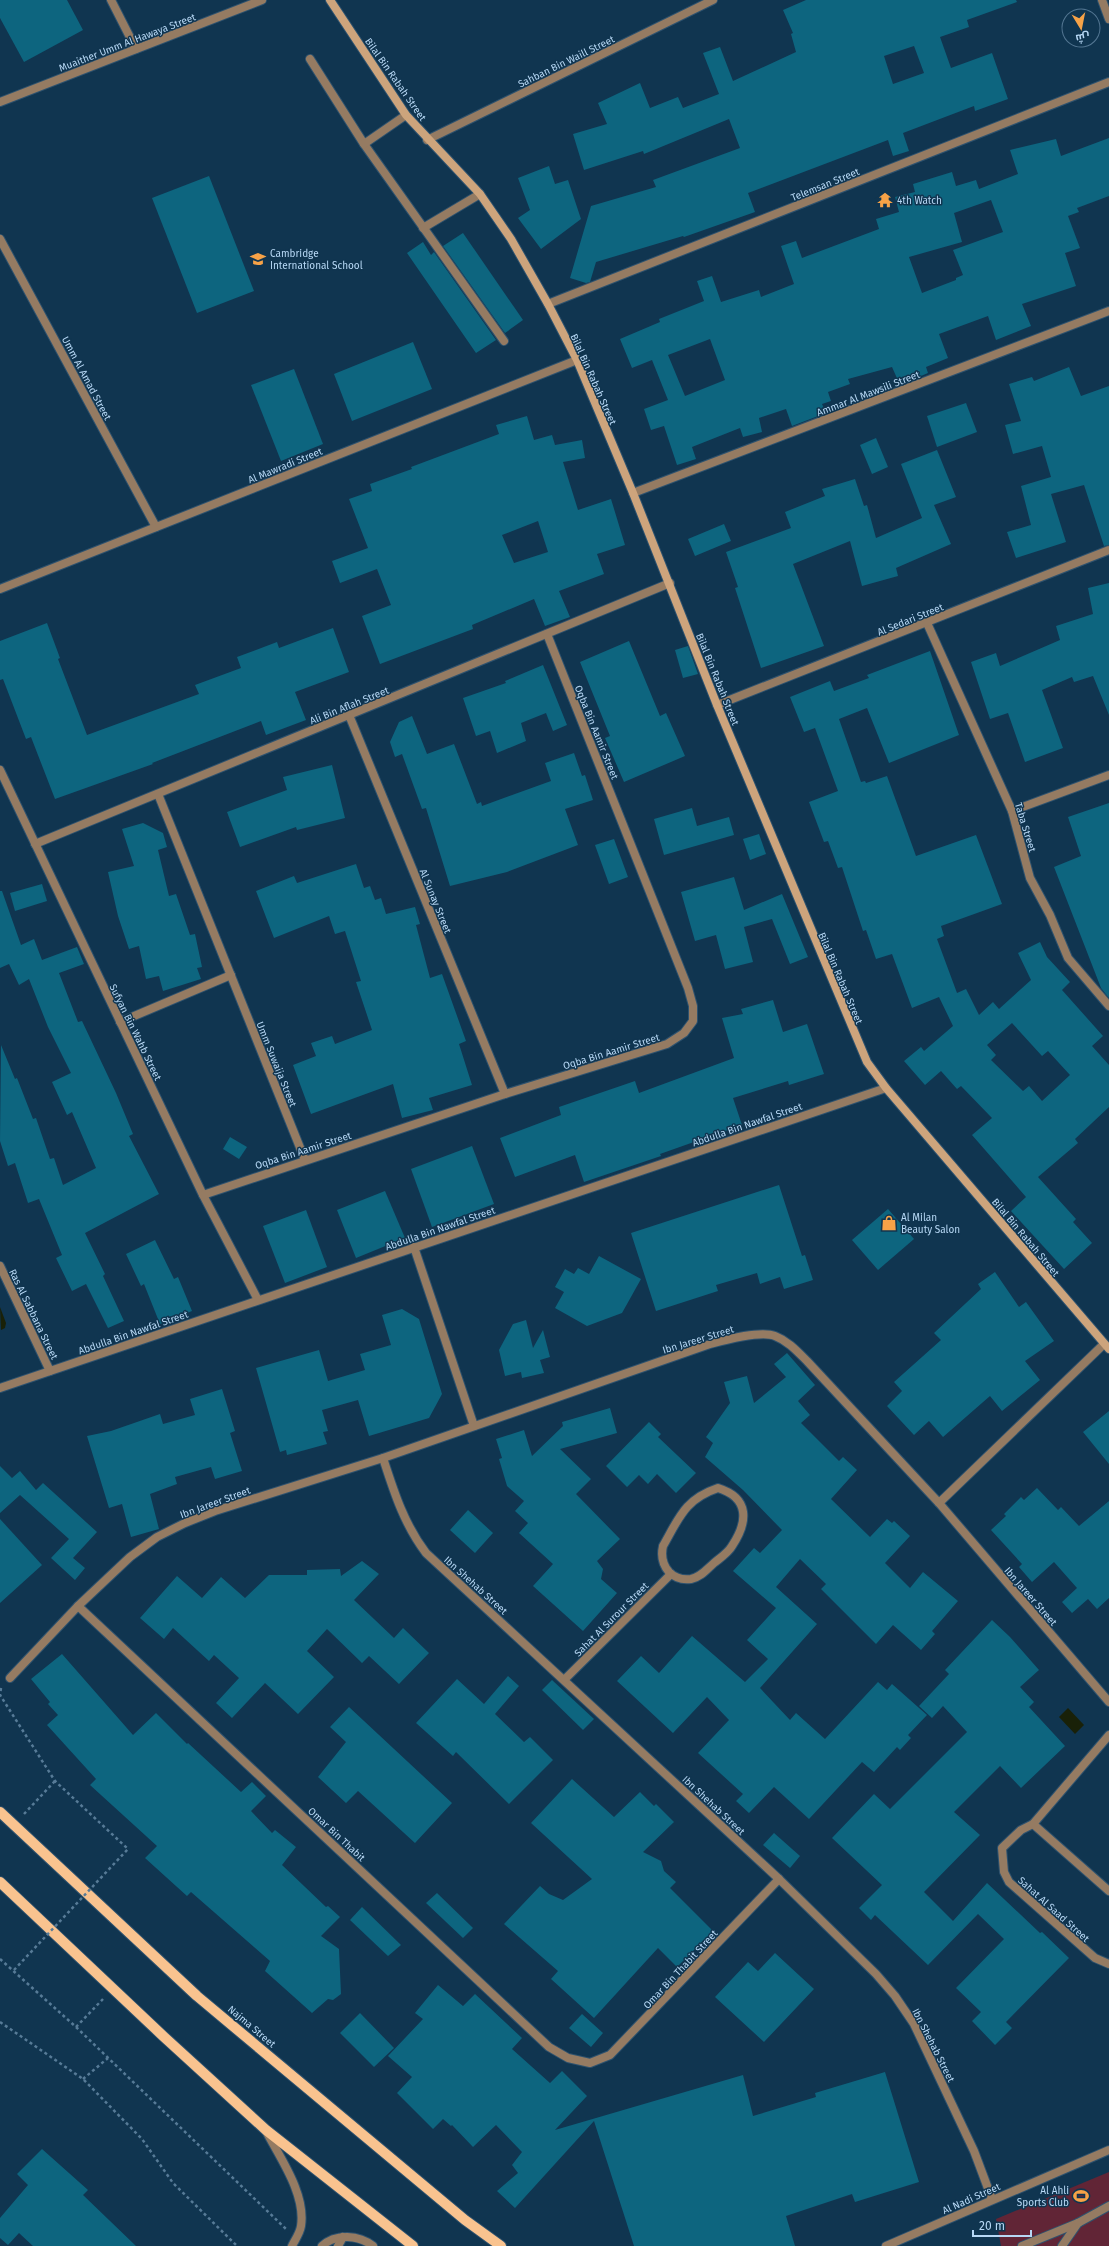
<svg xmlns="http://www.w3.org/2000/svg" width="1109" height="2246" font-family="'Fira Sans',Cairo,sans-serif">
  <rect width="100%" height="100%" fill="#103550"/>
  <polygon fill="#612536" points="1109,2172 1109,2246 1001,2246 996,2219"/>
  <g fill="#192108">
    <polygon points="0,1307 6,1323 5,1328 1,1330"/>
    <polygon points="1068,1708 1084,1725 1075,1734 1059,1717"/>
  </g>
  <g fill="#0d657f" fill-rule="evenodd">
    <polygon points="0,0 67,0 83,30 24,62 0,18"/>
    <path d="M806,0H1016L1017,2L967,20L969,27L940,37L951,68L992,53L1008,99L975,111L974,106L903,133L909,151L893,156L888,140L748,193L755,212L684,237L683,236L596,262L590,282L586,283L570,278L591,206L656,187L653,180L740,148L729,119L644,154L643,151L584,170L573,134L607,124L598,103L640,83L650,108L678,97L683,108L719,94L703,53L720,47L733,81L796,52L791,34L793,33L783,10ZM914,46L924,73L893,84L884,56Z"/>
    <path d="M1109,138V196L1077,208L1079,212L1068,216L1080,248L1065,253L1076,286L1022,304L1031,326L996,340L988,316L939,334L948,358L926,367L928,373L900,385L892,367L848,379L850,384L828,392L831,401L822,404L826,413L792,426L786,409L759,418L762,432L743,437L740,428L692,447L696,459L677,465L664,426L651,430L644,409L668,400L652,360L632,368L620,339L660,322L659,319L704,301L697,281L712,276L721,302L759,290L761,297L794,284L781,246L796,241L802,258L879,229L876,219L899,212L895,197L915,192L913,184L952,172L956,186L976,180L979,189L1018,174L1010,150L1056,139L1061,156ZM991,200L1003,232L953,250L963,275L956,278V280L922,293L909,257L962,242L954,213ZM710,339L725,380L685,396L668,355Z"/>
    <polygon points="549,166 555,184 568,180 581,219 541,249 518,218 530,210 518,178"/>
    <polygon points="209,176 254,291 197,313 152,198"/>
    <polygon points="463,233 523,320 505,333 443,246"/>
    <polygon points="423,242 431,255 434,252 496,340 476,353 407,253"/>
    <polygon points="413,342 432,389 352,421 334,374"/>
    <polygon points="1069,367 1081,396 1109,386 1109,545 1104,546 1084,485 1051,494 1066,542 1016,558 1007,532 1031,525 1021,486 1051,477 1042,446 1013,454 1005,425 1021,421 1009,384 1032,377 1034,381"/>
    <polygon points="294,369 323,444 281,461 251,385"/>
    <polygon points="966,403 977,432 937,447 927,416"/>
    <path d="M527,416L534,440L552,435L555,445L582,440L585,458L563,462L578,510L611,499L625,545L597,554L604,574L559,591L570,617L545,626L534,599L472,625L473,629L380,664L362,616L391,605L377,569L340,583L332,561L368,548L349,499L372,491L370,484L412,469L411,467L499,434L496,425ZM538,521L548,552L514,563L502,535Z"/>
    <polygon points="876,438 888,467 872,474 860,445"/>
    <polygon points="937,450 956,497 934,505 951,544 896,568 898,576 862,586 850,541 793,564 824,646 761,668 735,588 738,587 726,552 791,528 785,512 825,496 822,489 855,479 864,506 867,505 876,538 922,518 901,464"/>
    <polygon points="724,524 731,541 695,556 688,539"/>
    <polygon points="1109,583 1109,715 1093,676 1074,682 1072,677 1042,690 1063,748 1025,762 1008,713 990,719 971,662 996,653 1000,666 1060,640 1056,626 1093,614 1088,588"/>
    <polygon points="47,623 60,658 58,659 87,735 199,694 195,685 241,668 237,657 277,642 279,648 333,628 349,672 295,692 306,720 266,735 261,721 152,763 153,764 55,799 31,737 26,739 3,679 0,680 0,641"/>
    <polygon points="629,641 660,716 666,713 685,756 624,782 605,738 610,736 580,662"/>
    <polygon points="688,646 698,674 683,678 675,650"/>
    <path d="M930,651L959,735L889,763L867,708L839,719L861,782L865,781L866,783L887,776L916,856L976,835L1002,904L941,926L944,936L937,939L957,993L966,989L979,1015L993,1002L999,1009L1031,980L1018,953L1040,942L1047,957L1070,982L1062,990L1103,1036L1092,1046L1109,1065V1107L1075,1139L1078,1143L1038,1177L1076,1219L1073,1222L1092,1243L1064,1269L1011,1211L1026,1197L972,1135L992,1118L961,1086L957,1089L941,1071L925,1085L904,1061L921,1047L924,1051L953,1026L939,997L912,1008L892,954L876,959L866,930L863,931L842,867L838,868L828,841L824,842L809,802L838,791L815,728L804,732L790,697L830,681L834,691L869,678L867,675ZM1012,1023L1042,1056L1048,1051L1070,1075L1042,1101L1029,1086L1023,1091L991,1060L996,1055L987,1045Z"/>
    <polygon points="543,665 567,725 553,731 546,713 521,723 526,741 497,753 490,731 476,736 463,698 506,683 505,681"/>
    <polygon points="412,716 427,754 454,744 477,804 481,802 482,806 551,781 545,763 574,753 582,776 585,775 593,800 565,809 578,845 507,872 450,886 426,808 422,809 402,754 395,757 390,742 399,722"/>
    <polygon points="332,765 345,818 297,830 296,827 240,847 227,812 287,790 283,777"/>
    <polygon points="1109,803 1109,998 1101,988 1054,867 1081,856 1068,817"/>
    <polygon points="692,808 697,826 729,817 734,835 664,855 654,819"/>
    <polygon points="143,823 163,833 167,847 158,850 169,896 176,894 190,935 195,934 202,967 197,968 201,979 163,991 159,976 146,979 139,946 129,949 118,916 108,872 134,866 122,829"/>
    <polygon points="759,834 766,854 750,860 743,839"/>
    <polygon points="614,839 628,877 609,884 595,845"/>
    <polygon points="356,864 364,888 370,886 375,900 381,898 386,914 415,907 420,924 416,925 430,978 442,974 466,1041 459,1044 472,1085 429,1098 433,1110 402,1118 393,1084 311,1114 293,1065 316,1056 311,1043 332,1036 335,1044 372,1030 356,982 361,981 345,931 335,934 329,916 274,938 256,891 294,876 297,883"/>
    <polygon points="734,877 744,910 782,894 808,957 790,964 772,919 744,927 753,962 725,969 716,935 695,941 681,892"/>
    <polygon points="42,884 47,901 15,911 10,893"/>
    <polygon points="0,891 2,891 21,945 34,939 42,960 77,947 84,964 59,973 78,1022 82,1021 116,1093 133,1134 129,1136 159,1194 85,1233 105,1274 103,1276 124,1321 108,1328 86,1284 72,1291 56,1258 62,1255 39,1199 28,1203 15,1163 8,1166 0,1141 1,1045 15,1079 17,1078 33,1119 36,1118 50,1159 54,1158 63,1185 96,1168 72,1112 67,1115 52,1082 71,1073 48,1027 29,979 19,985 9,964 0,968"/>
    <polygon points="773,1000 783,1032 807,1024 824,1074 789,1085 788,1081 733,1098 742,1125 660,1154 661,1156 584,1182 575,1155 515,1177 500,1138 561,1115 559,1107 635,1081 639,1093 734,1058 722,1018 743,1014 741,1009"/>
    <polygon points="230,1137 247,1147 239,1159 223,1149"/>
    <polygon points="472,1146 494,1204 432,1227 411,1169"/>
    <polygon points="779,1185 802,1256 805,1255 813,1280 784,1289 780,1277 760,1284 757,1273 716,1285 718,1291 656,1311 631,1233"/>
    <polygon points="385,1191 405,1238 356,1258 337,1210"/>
    <polygon points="888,1209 914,1239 878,1270 852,1240"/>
    <polygon points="306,1210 327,1267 285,1283 263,1226"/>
    <polygon points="155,1240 174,1279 178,1277 192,1311 160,1324 144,1284 141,1286 126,1254"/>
    <polygon points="599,1256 641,1279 622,1313 587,1326 555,1308 564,1292 555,1287 565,1269 574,1274 578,1268 589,1274"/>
    <polygon points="995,1272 1019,1307 1026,1302 1054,1341 1025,1361 1040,1380 1002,1411 990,1396 943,1437 929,1421 914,1435 887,1406 902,1391 894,1382 941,1340 934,1333 981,1289 978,1284"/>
    <polygon points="402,1309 419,1319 442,1394 429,1418 369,1436 358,1400 322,1410 328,1431 323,1432 327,1444 287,1455 286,1450 280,1452 256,1368 319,1350 328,1381 365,1370 360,1354 391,1345 382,1315"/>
    <polygon points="526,1320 533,1348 543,1330 550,1357 540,1360 544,1373 522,1378 521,1372 505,1376 499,1350 513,1324"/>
    <polygon points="787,1353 815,1385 798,1401 810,1415 801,1423 839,1461 843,1457 857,1470 831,1499 870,1537 887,1519 892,1523 894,1521 910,1536 885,1563 910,1588 923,1572 958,1601 932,1631 935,1634 921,1650 893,1625 876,1644 821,1589 826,1584 800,1559 776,1587 817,1624 760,1688 790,1720 796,1713 825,1739 878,1682 887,1690 892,1684 927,1715 908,1735 911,1738 900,1750 897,1747 874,1772 862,1762 809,1819 774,1787 749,1813 736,1801 743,1794 698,1753 729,1720 707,1697 673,1733 617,1681 641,1656 659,1673 692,1636 745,1682 768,1659 747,1640 776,1608 733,1571 754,1548 760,1553 782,1530 743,1490 705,1457 713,1443 706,1437 730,1403 724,1382 747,1376 754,1403 786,1377 774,1364"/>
    <polygon points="222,1389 235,1431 230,1433 242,1471 215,1479 211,1467 175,1477 177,1484 150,1494 159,1529 131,1537 122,1504 109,1508 87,1436 111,1431 160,1414 163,1424 195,1415 190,1399"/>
    <polygon points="610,1408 617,1433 560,1449 591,1479 576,1494 620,1539 597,1561 603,1569 601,1579 617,1593 583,1631 533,1586 553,1564 519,1533 528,1523 515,1511 524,1501 507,1486 499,1459 502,1458 496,1439 524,1430 532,1456 563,1426 562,1422"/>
    <polygon points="1109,1411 1109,1464 1083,1432"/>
    <polygon points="649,1422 661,1434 658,1437 696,1473 676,1493 657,1474 648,1484 639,1475 627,1487 606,1466"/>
    <polygon points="0,1466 12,1478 20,1471 36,1490 43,1483 97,1532 73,1558 85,1568 75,1580 51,1558 69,1539 20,1495 0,1513"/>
    <polygon points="1037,1488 1058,1510 1061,1507 1079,1526 1109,1501 1109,1598 1097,1609 1088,1599 1072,1613 1062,1602 1077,1588 1054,1562 1032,1582 1019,1567 1022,1564 991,1530 1006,1516 1004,1514 1021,1497 1024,1500"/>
    <polygon points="468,1510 493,1533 475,1553 450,1530"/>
    <polygon points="0,1519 42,1565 0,1603"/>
    <polygon points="362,1561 379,1574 354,1600 394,1638 403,1628 429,1653 399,1684 369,1656 362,1663 327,1629 307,1651 334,1677 298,1714 265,1683 232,1718 216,1703 239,1678 214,1655 209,1661 173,1628 164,1639 140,1618 177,1576 202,1598 221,1577 245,1598 269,1575 307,1575 307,1570 340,1569 341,1576"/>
    <polygon points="992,1620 1010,1637 1039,1670 1020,1687 1034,1702 1029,1707 1065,1746 1021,1788 1000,1766 954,1812 980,1835 924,1892 953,1921 987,1883 1040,1933 1042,1932 1069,1958 1006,2022 1012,2028 995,2045 972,2021 981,2012 956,1988 1004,1939 978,1914 928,1965 875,1915 871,1920 859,1908 882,1885 832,1838 874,1794 890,1809 967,1732 943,1706 932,1718 919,1706 949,1674 945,1670"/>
    <polygon points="62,1654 133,1735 156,1713 187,1744 188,1743 241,1792 252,1782 266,1796 251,1811 272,1833 275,1830 296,1847 282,1865 326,1907 328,1906 340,1917 321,1936 339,1949 341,1994 333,2000 328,1999 312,2013 265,1971 270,1961 191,1892 187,1896 145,1858 157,1846 90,1785 96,1779 47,1725 58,1715 48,1704 50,1702 31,1679"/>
    <polygon points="508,1676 519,1686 495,1714 524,1742 530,1737 553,1760 509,1804 456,1752 453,1756 416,1723 457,1679 484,1704"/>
    <polygon points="552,1680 594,1719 583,1730 542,1690"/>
    <polygon points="349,1707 452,1803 415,1843 358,1791 346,1803 318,1777 346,1742 330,1727"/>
    <polygon points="572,1779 614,1817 640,1792 654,1806 656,1804 674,1822 643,1852 661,1861 664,1871 676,1882 670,1888 713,1931 677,1967 658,1948 594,2018 551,1979 558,1971 504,1924 540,1886 549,1894 563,1900 592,1879 531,1823"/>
    <polygon points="774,1833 800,1856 790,1868 763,1845"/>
    <polygon points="437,1893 473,1928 463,1938 426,1903"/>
    <polygon points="362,1907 401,1945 388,1956 350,1920"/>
    <polygon points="775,1953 814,1989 764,2042 715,1997 748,1962 758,1971"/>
    <polygon points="438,1985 463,2006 475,1994 522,2038 512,2049 550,2083 562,2071 587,2096 555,2130 743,2075 753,2116 816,2097 815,2093 885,2072 919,2182 855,2202 852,2194 786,2216 795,2246 634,2246 594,2121 515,2208 497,2191 518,2173 512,2165 522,2152 496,2125 473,2147 452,2125 451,2126 443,2119 433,2129 397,2093 412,2077 388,2056 423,2019 415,2013"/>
    <polygon points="360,2013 394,2048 374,2067 340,2033"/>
    <polygon points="582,2014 603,2033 591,2047 569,2028"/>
    <polygon points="42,2149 88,2190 83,2195 136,2246 33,2246 19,2233 8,2245 0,2238 0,2218 28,2185 17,2174"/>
  </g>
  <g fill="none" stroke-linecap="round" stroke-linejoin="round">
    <defs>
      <g id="lane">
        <polyline points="310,59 364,144 504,341"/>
        <polyline points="364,144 406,115"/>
        <polyline points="423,228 480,194"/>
        <polyline points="338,2246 343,2237"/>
        <polyline points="1022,2246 1078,2223"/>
        <polyline points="1062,2246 1078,2223 1109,2206"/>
      </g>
      <g id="street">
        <polyline points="111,0 136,49"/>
        <polyline points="1102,0 1109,19"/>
        <polyline points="0,102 262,0"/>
        <polyline points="427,140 713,0"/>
        <polyline points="0,239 156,527"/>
        <polyline points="548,304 1109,82"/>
        <polyline points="633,493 1109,311"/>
        <polyline points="0,589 577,360"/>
        <polyline points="927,623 1012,811 1030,878 1050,915 1068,958 1109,1006"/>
        <polyline points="717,705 1109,550"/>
        <polyline points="349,715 505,1094"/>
        <polyline points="0,770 203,1195 258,1300"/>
        <polyline points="158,794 305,1160"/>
        <polyline points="1012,811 1109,775"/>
        <polyline points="35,844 670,583"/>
        <polyline points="120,1022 231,975"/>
        <polyline points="203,1195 505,1094 667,1044 684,1033 693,1021 693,1006 688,988 547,634"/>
        <polyline points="414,1247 474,1426"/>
        <polyline points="0,1266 50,1371"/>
        <polyline points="0,1388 886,1088"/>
        <path d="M383,1458C394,1492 404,1524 426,1553L779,1879L876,1974L895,1996L914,2024L974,2151L992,2199"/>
        <path d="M718,1488C750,1498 748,1522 732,1546C728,1553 720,1558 714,1563C707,1569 701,1577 691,1579C683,1580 675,1578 669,1572C662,1564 661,1555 663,1546C679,1518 685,1499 718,1488Z"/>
        <polyline points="939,1503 1104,1344"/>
        <polyline points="78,1606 549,2047 568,2058 590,2063 610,2055 779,1879"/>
        <path d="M10,1678L78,1606L130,1557L157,1537L185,1523L215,1511L383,1458L710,1344C725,1340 761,1330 775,1336C788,1341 797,1351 807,1361L939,1503L1109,1702"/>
        <polyline points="565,1679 671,1574"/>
        <polyline points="1109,1735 1033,1824 1021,1830 1002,1848 1004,1872 1009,1882 1095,1958 1109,1964"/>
        <polyline points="1033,1824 1109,1891"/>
        <path d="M266,2131C280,2158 306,2194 301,2226C300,2233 295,2240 292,2246"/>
        <path d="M322,2246C336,2233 359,2235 373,2246"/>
        <polyline points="886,2246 1109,2150"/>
      </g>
      <polyline id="secondary" points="330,0 406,115 480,194 511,239 548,304 577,360 633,493 717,705 867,1062 886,1088 1109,1349"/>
      <g id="primary">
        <polyline points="0,1812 197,1996 465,2220 501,2246"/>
        <polyline points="0,1882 162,2035 266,2130 413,2246"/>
      </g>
    </defs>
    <use href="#lane" stroke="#2e526e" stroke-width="10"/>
    <use href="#street" stroke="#2e526e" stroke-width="10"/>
    <use href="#secondary" stroke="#2e526e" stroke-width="10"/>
    <use href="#primary" stroke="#2e526e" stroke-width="12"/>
    <g stroke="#577b97" stroke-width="2.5" stroke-dasharray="3 3" stroke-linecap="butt">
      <polyline points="1,1688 0,1695 55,1781 128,1849"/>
      <polyline points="24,1814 55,1781"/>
      <polyline points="0,1959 76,2027 286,2229"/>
      <polyline points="0,2022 83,2079 142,2139 173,2183 237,2246"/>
      <polyline points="76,2027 103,1999"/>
      <polyline points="83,2079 108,2058"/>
    </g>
    <use href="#lane" stroke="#957b62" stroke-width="8"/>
    <use href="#street" stroke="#957b62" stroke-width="8"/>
    <use href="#secondary" stroke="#cda47c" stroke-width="8"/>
    <use href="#primary" stroke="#f9c38f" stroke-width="10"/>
    <polyline stroke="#577b97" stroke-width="2.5" stroke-dasharray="3 3" stroke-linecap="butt" points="14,1970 128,1849"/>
  </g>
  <defs>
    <symbol id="temple-bare" viewBox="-9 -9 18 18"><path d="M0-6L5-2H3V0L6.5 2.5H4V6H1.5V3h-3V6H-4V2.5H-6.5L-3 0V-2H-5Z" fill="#f6a247" stroke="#103550" stroke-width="2.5" paint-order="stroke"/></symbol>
    <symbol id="school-bare" viewBox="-9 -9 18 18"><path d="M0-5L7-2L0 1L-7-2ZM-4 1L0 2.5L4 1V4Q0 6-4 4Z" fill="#f6a247" stroke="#103550" stroke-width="2.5" paint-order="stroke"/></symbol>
    <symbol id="shop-bare" viewBox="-9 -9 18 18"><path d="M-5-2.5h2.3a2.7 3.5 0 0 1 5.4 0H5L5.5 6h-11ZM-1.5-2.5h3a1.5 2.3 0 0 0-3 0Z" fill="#f6a247" stroke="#103550" stroke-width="2.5" paint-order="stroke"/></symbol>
    <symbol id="stadium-bare" viewBox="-9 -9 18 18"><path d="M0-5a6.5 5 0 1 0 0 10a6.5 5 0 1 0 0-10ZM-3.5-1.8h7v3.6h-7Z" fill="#f6a247" stroke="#103550" stroke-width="2.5" paint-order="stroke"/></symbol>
  </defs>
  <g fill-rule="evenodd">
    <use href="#temple-bare" x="874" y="189" width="22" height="22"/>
    <use href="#school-bare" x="247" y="248" width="22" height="22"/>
    <use href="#shop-bare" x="878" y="1212" width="22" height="22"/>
    <use href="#stadium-bare" x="1070" y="2185" width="22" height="22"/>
  </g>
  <g text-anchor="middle" stroke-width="3" stroke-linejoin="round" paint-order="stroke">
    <g font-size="10" fill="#b7d8f5" stroke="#103550">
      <text transform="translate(127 42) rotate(-21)" y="4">Muaither Umm Al Hawaya Street</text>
      <text transform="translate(566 61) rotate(-26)" y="4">Sahban Bin Waill Street</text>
      <text transform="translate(396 79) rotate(55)" y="4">Bilal Bin Rabah Street</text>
      <text transform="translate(825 184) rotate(-22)" y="4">Telemsan Street</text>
      <text transform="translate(87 378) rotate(62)" y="4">Umm Al Amad Street</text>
      <text transform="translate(594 379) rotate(66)" y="4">Bilal Bin Rabah Street</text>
      <text transform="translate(868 393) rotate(-21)" y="4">Ammar Al Mawsili Street</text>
      <text transform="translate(285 465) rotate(-22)" y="4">Al Mawradi Street</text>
      <text transform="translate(910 619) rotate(-22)" y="4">Al Sedari Street</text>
      <text transform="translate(718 679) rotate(68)" y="4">Bilal Bin Rabah Street</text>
      <text transform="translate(349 705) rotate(-22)" y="4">Ali Bin Aflah Street</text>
      <text transform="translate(597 732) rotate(68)" y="4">Oqba Bin Aamir Street</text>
      <text transform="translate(1026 827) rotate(73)" y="4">Taba Street</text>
      <text transform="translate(436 901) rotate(68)" y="4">Al Sunay Street</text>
      <text transform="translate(841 978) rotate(67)" y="4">Bilal Bin Rabah Street</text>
      <text transform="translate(136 1032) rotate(64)" y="4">Sufyan Bin Wahb Street</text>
      <text transform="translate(611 1051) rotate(-17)" y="4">Oqba Bin Aamir Street</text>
      <text transform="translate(277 1064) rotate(68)" y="4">Umm Suwaija Street</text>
      <text transform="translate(747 1124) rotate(-19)" y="4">Abdulla Bin Nawfal Street</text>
      <text transform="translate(303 1150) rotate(-18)" y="4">Oqba Bin Aamir Street</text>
      <text transform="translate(440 1228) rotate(-19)" y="4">Abdulla Bin Nawfal Street</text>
      <text transform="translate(1026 1237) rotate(50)" y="4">Bilal Bin Rabah Street</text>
      <text transform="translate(34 1314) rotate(64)" y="4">Ras Al Sabbana Street</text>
      <text transform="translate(133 1332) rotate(-19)" y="4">Abdulla Bin Nawfal Street</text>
      <text transform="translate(698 1339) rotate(-17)" y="4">Ibn Jareer Street</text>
      <text transform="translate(215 1502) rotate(-20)" y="4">Ibn Jareer Street</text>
      <text transform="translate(476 1585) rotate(42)" y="4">Ibn Shehab Street</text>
      <text transform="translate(1031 1596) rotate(49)" y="4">Ibn Jareer Street</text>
      <text transform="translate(611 1619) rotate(-45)" y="4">Sahat Al Surour Street</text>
      <text transform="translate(714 1805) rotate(43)" y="4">Ibn Shehab Street</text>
      <text transform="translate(337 1834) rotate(43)" y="4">Omar Bin Thabit</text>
      <text transform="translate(1054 1909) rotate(42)" y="4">Sahat Al Saad Street</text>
      <text transform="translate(680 1969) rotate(-47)" y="4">Omar Bin Thabit Street</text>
      <text transform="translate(252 2026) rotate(40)" y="4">Najma Street</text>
      <text transform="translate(934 2045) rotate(63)" y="4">Ibn Shehab Street</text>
      <text transform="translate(971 2198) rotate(-24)" y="4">Al Nadi Street</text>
    </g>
    <g font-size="10" fill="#b7d8f5" stroke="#103550" text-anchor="start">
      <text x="897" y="204">4th Watch</text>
      <text x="270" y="257">Cambridge<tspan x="270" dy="12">International School</tspan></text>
      <text x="901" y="1221">Al Milan<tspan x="901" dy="12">Beauty Salon</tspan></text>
      <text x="1069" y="2194" text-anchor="end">Al Ahli<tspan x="1069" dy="12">Sports Club</tspan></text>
    </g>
  </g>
  <g transform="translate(1081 28) rotate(170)"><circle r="19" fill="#103550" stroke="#537692"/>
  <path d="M0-3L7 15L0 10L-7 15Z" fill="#f6a247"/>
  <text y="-6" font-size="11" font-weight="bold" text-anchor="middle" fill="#b7d8f5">ش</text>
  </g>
  <path d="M973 2230v6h58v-6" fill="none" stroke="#b7d8f5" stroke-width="2"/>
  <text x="979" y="2230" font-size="12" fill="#b7d8f5" stroke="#103550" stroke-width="3" paint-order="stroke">20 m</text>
</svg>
